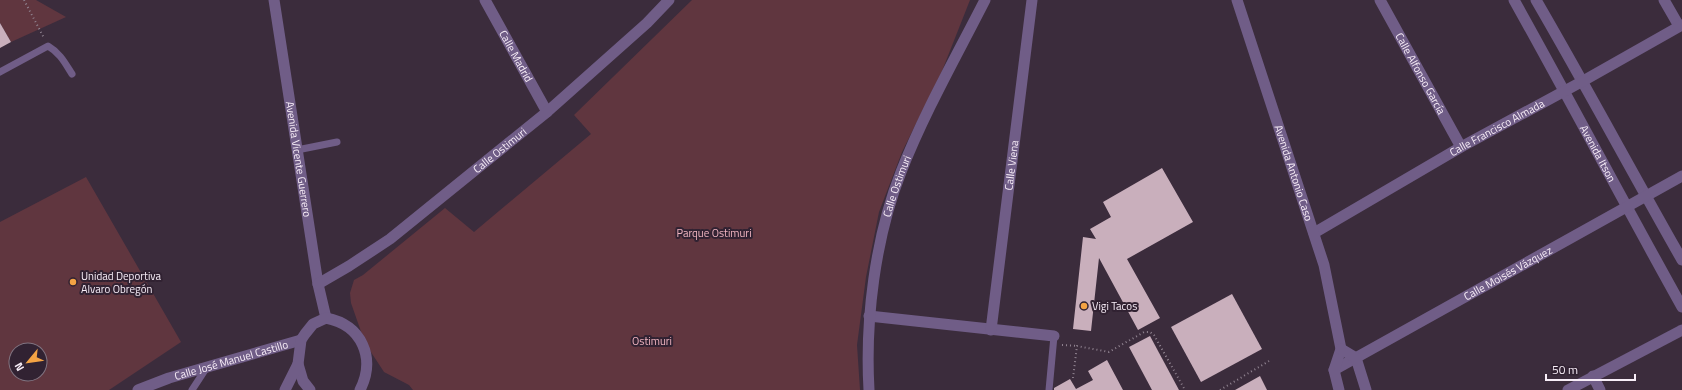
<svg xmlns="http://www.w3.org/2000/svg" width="1682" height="390" font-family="'Titillium Web',sans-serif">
  <rect width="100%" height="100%" fill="#3b2c3c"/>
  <g fill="#60363f" fill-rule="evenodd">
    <polygon points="0,0 36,0 66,17 11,42 0,23"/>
    <polygon points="692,0 970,0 942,71 902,152 879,212 866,277 857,345 860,390 413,390 409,385 384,372 365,343 351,303 350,293 354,280 363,275 445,208 474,232 591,134 574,115"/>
    <path d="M86,177L181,342L109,390H0V222ZM16,350H40V374H16Z"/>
  </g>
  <g fill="#c9afbc">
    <polygon points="0,23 11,42 0,48"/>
    <polygon points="1162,168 1193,222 1127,259 1160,318 1138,330 1099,258 1091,331 1073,329 1083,237 1096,239 1090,229 1111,217 1103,202"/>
    <polygon points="1232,294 1262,349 1201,382 1171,327"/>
    <polygon points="1150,336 1179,390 1152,390 1129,347"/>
    <polygon points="1107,360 1123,390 1054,390 1054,388 1070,379 1076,389 1093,380 1088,371"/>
    <polygon points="1260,376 1267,390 1235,390"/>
  </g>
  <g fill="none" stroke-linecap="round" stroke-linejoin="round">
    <g stroke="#918491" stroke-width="2" stroke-dasharray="1 3" stroke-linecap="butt">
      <polyline points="24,0 44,38"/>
      <polyline points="1062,345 1077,346"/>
      <polyline points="1073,378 1077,346 1109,352 1144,332 1150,332 1154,335 1185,390"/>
      <polyline points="1220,390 1269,361"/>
    </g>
    <g stroke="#705d87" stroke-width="7">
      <path d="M0,72L48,46C60,53 65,63 72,74"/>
      <polyline points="297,150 337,142"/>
      <polyline points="192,390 207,367"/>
      <polyline points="1049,390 1054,336"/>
    </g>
    <g stroke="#705d87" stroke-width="11">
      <path id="s1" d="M485,0L547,112"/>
      <path id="s2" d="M1380,0L1461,147"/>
      <path id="s3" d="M1514,0C1571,102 1625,205 1682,307"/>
      <path d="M1536,0C1586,86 1633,174 1682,260"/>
      <polyline points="1664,0 1679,26"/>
      <path id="s4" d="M1314,233L1461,147L1583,81L1682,25"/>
      <polyline points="869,316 1054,336"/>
      <path id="s5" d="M991,330L1032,0"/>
      <path id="s6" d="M1334,370L1682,176"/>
      <polyline points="1593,376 1600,390"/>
      <polyline points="1568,390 1682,330"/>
    </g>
    <g stroke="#705d87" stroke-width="11">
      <path id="s7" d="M274,0L318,284L326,318"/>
      <path id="s8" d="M1237,0L1324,265L1341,349L1334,370L1339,390"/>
      <path id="s9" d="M318,284L349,266L390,239L547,112L647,23L669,0"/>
      <polyline points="1341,349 1356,358 1366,390"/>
      <polyline points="298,364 303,381 310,390"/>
      <path id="s10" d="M138,390L169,378L301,340"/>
      <path d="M285,390L298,364L301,340L305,334L313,324L326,318C362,325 376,358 360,390"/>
      <path id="s11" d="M869,390C865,320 875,238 901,172C924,113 956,57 985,0"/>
    </g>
  </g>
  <g fill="#f4a344" stroke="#312232" stroke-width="1.5">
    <circle cx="73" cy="282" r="4"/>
    <circle cx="1084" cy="306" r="4"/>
  </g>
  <g text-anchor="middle" stroke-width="4" stroke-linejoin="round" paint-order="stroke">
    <g font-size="11" fill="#f8eef8" stroke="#312232">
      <text dy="4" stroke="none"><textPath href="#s1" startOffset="64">Calle Madrid</textPath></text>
      <text dy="4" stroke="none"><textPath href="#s2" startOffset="84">Calle Alfonso García</textPath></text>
      <text dy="4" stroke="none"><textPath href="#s4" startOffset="211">Calle Francisco Almada</textPath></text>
      <text dy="4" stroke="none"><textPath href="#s9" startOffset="226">Calle Ostimuri</textPath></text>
      <text dy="4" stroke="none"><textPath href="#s3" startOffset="175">Avenida Itson</textPath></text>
      <text dy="4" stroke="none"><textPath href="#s7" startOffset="161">Avenida Vicente Guerrero</textPath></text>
      <text dy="4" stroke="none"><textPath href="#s5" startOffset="166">Calle Viena</textPath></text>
      <text dy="4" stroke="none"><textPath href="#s8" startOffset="182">Avenida Antonio Caso</textPath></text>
      <text dy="4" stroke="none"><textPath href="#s11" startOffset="207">Calle Ostimuri</textPath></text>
      <text dy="4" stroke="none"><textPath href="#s6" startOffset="199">Calle Moisés Vázquez</textPath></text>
      <text dy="4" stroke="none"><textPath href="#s10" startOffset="98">Calle José Manuel Castillo</textPath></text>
    </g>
    <g font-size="11" fill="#f3b6c2" stroke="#312232">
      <text x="714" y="237">Parque Ostimuri</text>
      <text x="652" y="345">Ostimuri</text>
    </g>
    <g font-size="11" fill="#f8eef8" stroke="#312232" text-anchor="start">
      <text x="81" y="280">Unidad Deportiva<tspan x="81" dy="13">Alvaro Obregón</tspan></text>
      <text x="1092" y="310">Vigi Tacos</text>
    </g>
  </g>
  <g transform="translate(28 362) rotate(241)"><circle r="19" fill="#312232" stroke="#817481"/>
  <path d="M0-3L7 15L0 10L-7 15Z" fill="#f4a344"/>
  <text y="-6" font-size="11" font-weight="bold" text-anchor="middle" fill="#f8eef8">N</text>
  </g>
  <path d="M1546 374v6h89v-6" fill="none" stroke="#f8eef8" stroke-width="2"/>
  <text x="1552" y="374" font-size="12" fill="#f8eef8" stroke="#312232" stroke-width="3" paint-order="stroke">50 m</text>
</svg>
